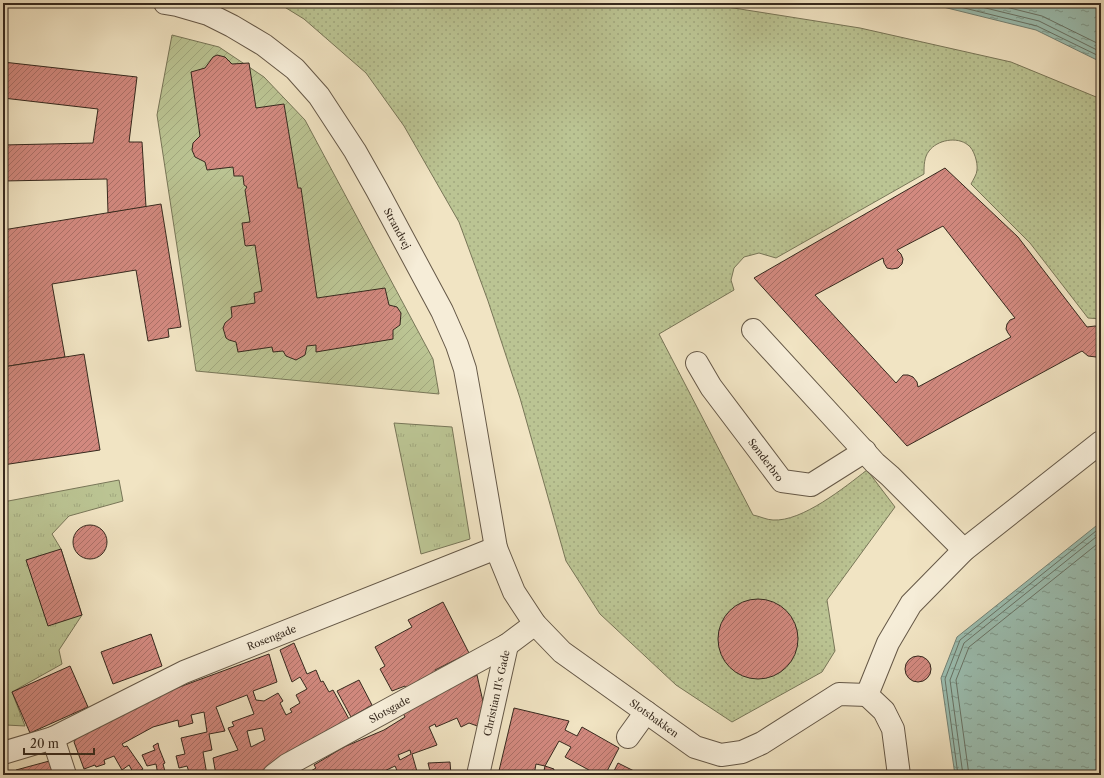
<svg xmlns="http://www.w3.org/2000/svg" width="1104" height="778" font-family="'Libre Caslon Text',serif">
  <defs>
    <pattern id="grass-tufts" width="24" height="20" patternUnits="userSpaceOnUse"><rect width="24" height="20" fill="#bbc493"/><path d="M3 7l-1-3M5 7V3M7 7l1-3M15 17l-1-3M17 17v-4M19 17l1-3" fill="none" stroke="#a1a87e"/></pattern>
    <pattern id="park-dots" width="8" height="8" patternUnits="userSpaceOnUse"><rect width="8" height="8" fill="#bbc493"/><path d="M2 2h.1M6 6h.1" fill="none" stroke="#a1a87e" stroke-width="1.8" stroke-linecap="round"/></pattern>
    <pattern id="garden-furrows" width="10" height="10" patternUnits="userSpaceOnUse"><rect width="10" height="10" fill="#bbc493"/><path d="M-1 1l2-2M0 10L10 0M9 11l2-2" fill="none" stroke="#a1a87e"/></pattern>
    <pattern id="water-ripples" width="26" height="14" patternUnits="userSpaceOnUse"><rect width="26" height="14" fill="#9bbfb2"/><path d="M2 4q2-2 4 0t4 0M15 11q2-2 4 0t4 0" fill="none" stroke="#7f9b90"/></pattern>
    <pattern id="building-hatch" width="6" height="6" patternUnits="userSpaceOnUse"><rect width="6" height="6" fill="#d2897f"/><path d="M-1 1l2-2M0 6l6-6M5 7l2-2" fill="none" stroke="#ab7067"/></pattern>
  </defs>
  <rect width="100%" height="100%" fill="#f1e4c3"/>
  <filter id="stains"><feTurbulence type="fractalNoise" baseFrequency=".005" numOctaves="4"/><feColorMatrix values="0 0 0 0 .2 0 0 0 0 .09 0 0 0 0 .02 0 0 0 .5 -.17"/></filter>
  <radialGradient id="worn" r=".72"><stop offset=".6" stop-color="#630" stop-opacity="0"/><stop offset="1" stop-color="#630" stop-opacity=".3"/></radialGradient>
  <g fill="url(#grass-tufts)" stroke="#787658">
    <polygon points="394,423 452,427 470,539 421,554"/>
    <polygon points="119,480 123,501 69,516 52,534 61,549 82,615 59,650 62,664 12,692 25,726 6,725 3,720 3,502"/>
  </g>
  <path fill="url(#park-dots)" stroke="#787658" d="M278,3H702L860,28L1011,62L1101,99V319L1088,318L1030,243L971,184C973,180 977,174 977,170C978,163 974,149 968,145C957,136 937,140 929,151C924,157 924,166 924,174L776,258L759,253L744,257L734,268L731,280L734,290L659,334L753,515C759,516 767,520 773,520C802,522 845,487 867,470L895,507L827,600L835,651L822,672L732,722L676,685L600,614L566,561L520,398L488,301L459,222L404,126L366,73L304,19Z"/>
  <polygon fill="url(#garden-furrows)" stroke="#787658" points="172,35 219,47 264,77 305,120 433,359 439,394 196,371 157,115"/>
  <g fill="url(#water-ripples)" stroke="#738377">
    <polygon points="927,3 1101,3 1101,62 1036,30"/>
    <polygon points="1101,522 1101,775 955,775 941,678 957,637"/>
  </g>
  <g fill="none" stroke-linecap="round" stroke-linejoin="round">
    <g stroke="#687468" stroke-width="1">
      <polyline points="944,3 1037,26 1101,57"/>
      <polyline points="965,3 1039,21 1101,52"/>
      <polyline points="990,3 1042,16 1101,45"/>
      <polyline points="958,775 945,679 960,640 1101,527"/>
      <polyline points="963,775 950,680 964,643 1101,533"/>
      <polyline points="969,775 956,680 969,647 1101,541"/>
    </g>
  </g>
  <g fill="url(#building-hatch)" stroke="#36291e" fill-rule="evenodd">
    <polygon points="217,55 225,57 232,64 249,63 256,108 284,104 298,188 301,188 317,298 385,288 389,305 397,307 401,313 400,325 393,330 393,339 316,352 316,345 307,346 305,355 296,360 286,356 283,351 273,352 272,347 238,352 236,342 229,340 226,338 223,328 225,323 232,317 231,307 255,303 254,293 262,291 255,245 246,246 245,245 242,223 250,222 245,190 247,187 244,185 243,176 234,176 233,167 207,170 205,162 195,157 192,150 193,143 200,136 191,72 205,68 213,57"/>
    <polygon points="3,62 137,77 129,142 142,142 146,207 108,213 107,179 3,181 3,145 93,143 98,109 3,98"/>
    <path d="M945,168L1018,237L1087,327L1095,326L1101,327V356L1096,357L1088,356L1082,351L907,446L754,278ZM943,226L1015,318L1010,320L1007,324L1006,329L1008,333L1011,337L918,387L917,382L913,377L908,375H903L896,383L815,295L883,258L884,263L887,268L892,269L898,268L902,264L903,259L901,254L897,250Z"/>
    <polygon points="161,204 181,327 168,329 169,337 148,341 136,270 52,284 65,357 3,367 3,230"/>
    <polygon points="84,354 100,450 3,465 3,367"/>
    <circle cx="90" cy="542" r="17"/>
    <polygon points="61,549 82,615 48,626 26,560"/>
    <circle cx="758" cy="639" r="40"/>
    <polygon points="443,602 469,653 435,670 436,672 406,688 405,686 392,691 380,669 385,666 375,647 412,627 408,620"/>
    <polygon points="151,634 162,666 113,684 101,652"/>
    <path d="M294,643L307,674L316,670L321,682L323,681L329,692L333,690L349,719L302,744L303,746L277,764L257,775H216L213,758L238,750L228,728L234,726L232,722L254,714L247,695L216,707L225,731L209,734L212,750L203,752L207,775H190L187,766L179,768L176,756L185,754L181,738L207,732L204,712L191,715L193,723L179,727L178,720L153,727L122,744L124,747L127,746L143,769L134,774L129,765L122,770L114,756L104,760L105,764L96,767L95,765L84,769L74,742L78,734L147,699L269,654L277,682L253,691L256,700L264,701L278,693L283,701L280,703L286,715L292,712L290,709L300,703L296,695L307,689L300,677L292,682L280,650ZM262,728L265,740L251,747L247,731Z"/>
    <circle cx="918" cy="669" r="13"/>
    <polygon points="70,666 88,707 30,733 12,692"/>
    <path d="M477,675L484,706L480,727L469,723L461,727L457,718L436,727L435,724L429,727L437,745L412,754L418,775H399L395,766L376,775H304L316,768L314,765L344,747L384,730L405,717L403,713L437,692ZM410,750L411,754L400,760L398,755Z"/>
    <polygon points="359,680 372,705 351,717 337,691"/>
    <polygon points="514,708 569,721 565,730 577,736 582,727 619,748 605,775 598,775 565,757 571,747 559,741 545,766 536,764 534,775 498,775"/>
    <polygon points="158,743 159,748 165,763 163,764 166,775 158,775 156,764 147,766 142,755 155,750 153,746"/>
    <polygon points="53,760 57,775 18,775 16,770"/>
    <polygon points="450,762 451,775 431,775 428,763"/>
    <polygon points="618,763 642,775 612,775"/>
    <polygon points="545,766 554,769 553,775 543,775"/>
  </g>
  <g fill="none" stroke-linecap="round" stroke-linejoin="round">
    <defs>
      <g id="minor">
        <path id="s1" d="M165,3L177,5L208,14L232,26L264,45L295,69L319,96L355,151L377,190L442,311L457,345L465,369L472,408L496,548L514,592L535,624L562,652L695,747L721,755L742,752L762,743L839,694L867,695"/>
        <polyline points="753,330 875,463 890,476 964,550"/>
        <path id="s2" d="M697,363L711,387L782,481L811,485L865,451"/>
        <polyline points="867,695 888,643 911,604 964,550 1101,442"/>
        <polyline points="867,695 884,711 893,729 899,775"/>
        <polyline points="628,737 646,712"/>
        <polyline points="53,738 65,775"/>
        <path id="s3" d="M3,753L53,738L184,672L496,548"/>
        <path id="s4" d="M274,775L287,765L507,645L535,624"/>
        <path id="s5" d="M478,775L507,645"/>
      </g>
    </defs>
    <use href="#minor" stroke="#655847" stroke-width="24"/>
    <use href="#minor" stroke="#f6edd8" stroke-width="22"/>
  </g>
  <g text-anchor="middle" stroke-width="4" stroke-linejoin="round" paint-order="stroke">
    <g font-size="10" fill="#36291e" stroke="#f6edd8">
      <text dy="4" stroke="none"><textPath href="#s1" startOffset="338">Strandvej</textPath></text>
      <text dy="4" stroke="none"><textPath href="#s2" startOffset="119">Sønderbro</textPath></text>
      <text dy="4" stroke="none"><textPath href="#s3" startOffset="293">Rosengade</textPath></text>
      <text dy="4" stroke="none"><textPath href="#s5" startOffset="84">Christian II's Gade</textPath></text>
      <text dy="4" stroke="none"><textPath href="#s4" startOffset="133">Slotsgade</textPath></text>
      <text dy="4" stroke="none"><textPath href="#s1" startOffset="914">Slotsbakken</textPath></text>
    </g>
  </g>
  <rect width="1104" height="778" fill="none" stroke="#f1e4c3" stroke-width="16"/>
  <rect x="4" y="4" width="1096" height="770" fill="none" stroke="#36291e" stroke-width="2"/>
  <rect x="8" y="8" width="1088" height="762" fill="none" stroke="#36291e"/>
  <path d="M24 748v6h70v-6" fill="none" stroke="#36291e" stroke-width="2"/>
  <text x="30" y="748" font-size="12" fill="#36291e" stroke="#f6edd8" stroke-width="3" paint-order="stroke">20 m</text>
  <rect width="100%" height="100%" filter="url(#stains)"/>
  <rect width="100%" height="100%" fill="url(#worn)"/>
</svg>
